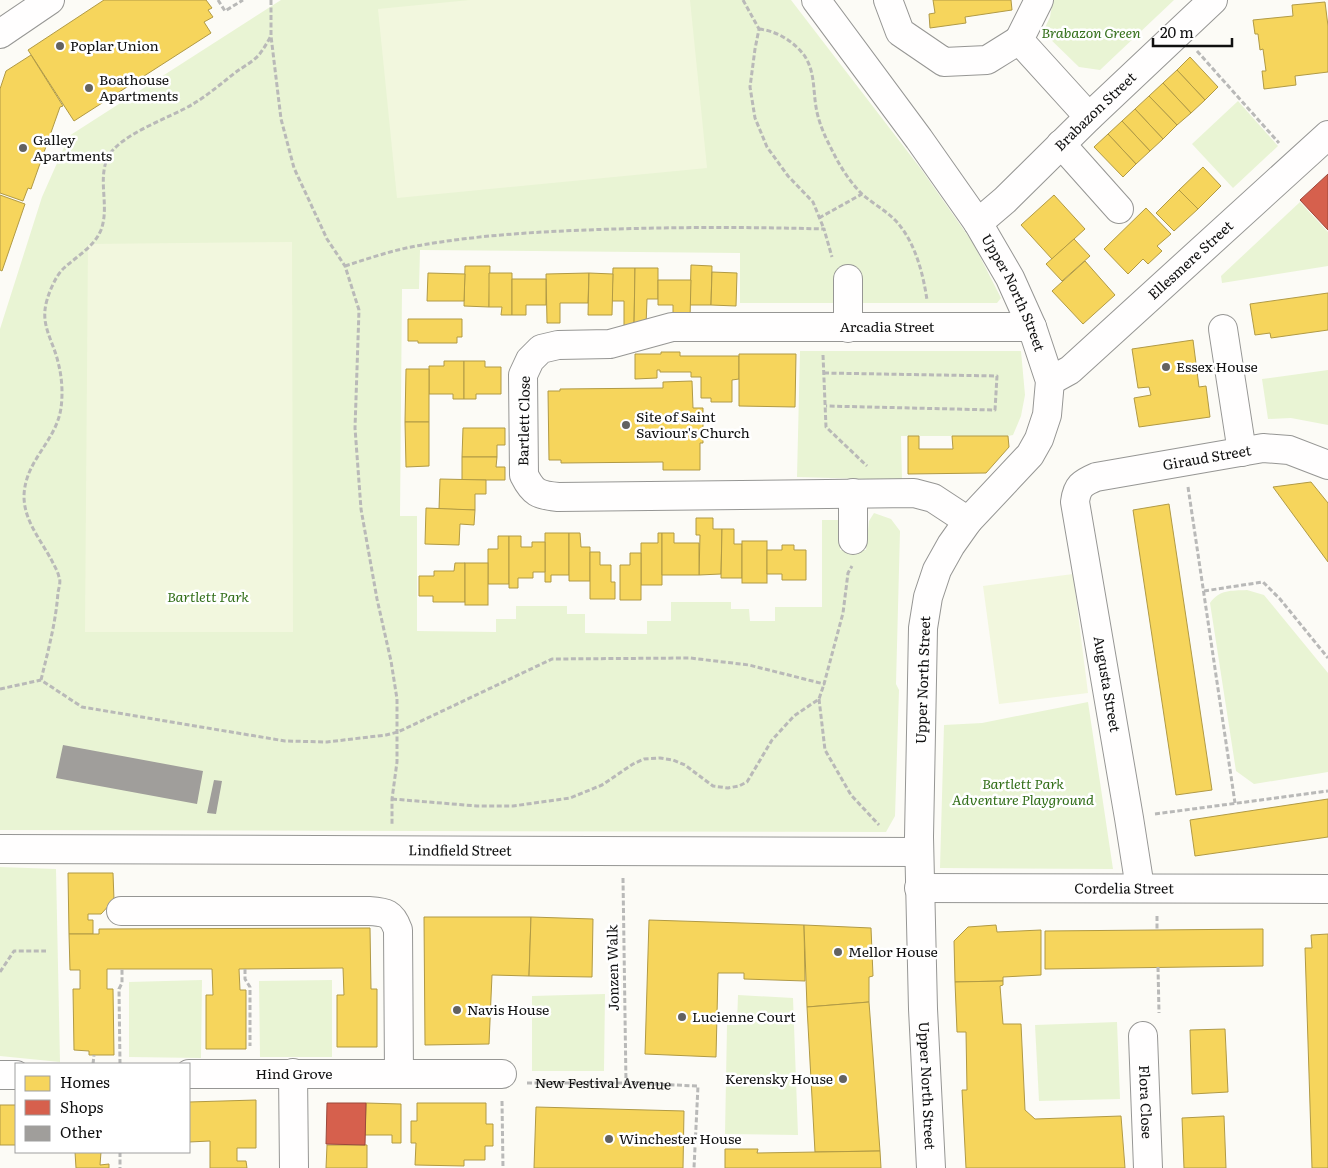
<svg xmlns="http://www.w3.org/2000/svg" width="1328" height="1168" font-family="Literata,serif">
  <rect width="100%" height="100%" fill="#fcfbf6"/>
  <g fill="#e9f4d4">
    <polygon points="281,0 791,0 921,169 973,243 1001,298 997,303 740,303 740,253 420,250 419,289 402,289 400,516 417,516 417,631 496,632 496,619 516,619 516,606 567,606 567,614 585,614 585,633 647,634 647,621 671,621 671,602 731,602 731,609 749,609 750,621 775,621 775,607 822,607 822,520 840,520 840,550 866,550 869,521 874,513 891,519 900,531 896,684 899,690 895,816 886,832 0,830 0,329 42,197 69,136"/>
    <polygon points="1053,0 1174,0 1100,70 1079,67 1043,32 1050,17"/>
    <polygon points="1238,101 1278,146 1233,188 1192,144"/>
    <polygon points="1300,202 1328,232 1328,266 1222,283 1221,276"/>
    <polygon points="800,351 1021,351 1025,395 1021,416 1013,435 1008,436 901,436 902,480 797,477"/>
    <polygon points="1328,370 1328,425 1291,418 1268,419 1262,379"/>
    <path d="M1247,590L1264,595L1328,673V772L1254,784L1236,771L1210,603C1220,589 1231,591 1247,590Z"/>
    <polygon points="1088,702 1113,869 940,868 944,725 982,723"/>
    <polygon points="0,867 56,869 60,1062 0,1056"/>
    <polygon points="202,980 201,1058 129,1057 129,982"/>
    <polygon points="332,980 332,1057 260,1057 259,981"/>
    <polygon points="605,994 604,1071 532,1071 532,996"/>
    <polygon points="738,995 793,998 798,1135 725,1134 727,1025 737,1025"/>
    <polygon points="1117,1022 1120,1099 1039,1101 1035,1025"/>
  </g>
  <g fill="#f2f7de">
    <polygon points="470,0 690,0 707,168 397,198 378,9"/>
    <polygon points="292,242 293,632 85,632 88,244"/>
    <polygon points="1073,574 1088,693 999,704 983,586"/>
  </g>
  <g fill="#f6d55c" stroke="#b19a45">
    <polygon points="104,0 206,0 212,8 208,10 213,17 204,22 211,33 74,121 28,50"/>
    <polygon points="933,0 1011,0 1012,10 965,17 966,23 930,28 929,14 935,13"/>
    <polygon points="1325,2 1328,26 1328,72 1295,76 1296,85 1264,89 1262,71 1266,71 1263,49 1260,50 1258,34 1255,34 1253,20 1293,16 1292,5"/>
    <polygon points="31,55 63,106 60,107 31,189 28,188 23,201 0,193 0,89 6,71"/>
    <polygon points="1190,57 1218,87 1205,100 1177,70"/>
    <polygon points="1177,70 1205,100 1191,113 1163,83"/>
    <polygon points="1163,83 1191,113 1177,125 1149,96"/>
    <polygon points="1149,96 1177,125 1163,139 1135,109"/>
    <polygon points="1135,109 1163,139 1150,151 1122,121"/>
    <polygon points="1122,121 1150,151 1136,164 1108,134"/>
    <polygon points="1108,134 1136,164 1123,177 1094,147"/>
    <polygon points="1203,167 1221,186 1198,209 1179,190"/>
    <polygon points="1179,190 1198,209 1174,231 1156,213"/>
    <polygon points="0,195 25,204 2,271 0,270"/>
    <polygon points="1054,195 1085,229 1052,259 1021,225"/>
    <polygon points="1146,208 1171,234 1157,246 1162,251 1148,264 1143,259 1128,274 1104,249"/>
    <polygon points="1074,239 1090,256 1062,281 1046,264"/>
    <polygon points="1085,261 1115,295 1083,324 1052,291"/>
    <polygon points="691,265 712,266 711,305 690,305"/>
    <polygon points="465,266 490,266 489,307 464,306"/>
    <polygon points="613,268 635,268 634,326 624,326 624,301 612,301"/>
    <polygon points="635,268 658,268 658,299 647,299 646,326 634,326"/>
    <polygon points="712,272 737,273 736,306 711,305"/>
    <polygon points="428,273 465,274 464,301 427,301"/>
    <polygon points="489,273 512,273 512,315 501,315 502,307 489,307"/>
    <polygon points="589,273 588,303 560,303 560,323 547,323 546,274"/>
    <polygon points="589,273 613,274 612,315 588,315"/>
    <polygon points="512,279 546,279 546,305 526,305 526,315 512,315"/>
    <polygon points="658,280 691,280 690,318 673,319 673,305 658,305"/>
    <polygon points="1328,293 1328,330 1271,338 1270,333 1255,335 1250,304"/>
    <polygon points="408,319 462,319 462,337 457,337 457,343 418,343 418,341 408,341"/>
    <polygon points="1193,340 1199,387 1206,386 1210,417 1139,427 1134,398 1151,395 1149,387 1138,388 1132,349"/>
    <polygon points="661,352 680,352 680,356 739,356 739,379 732,380 732,402 711,402 711,398 701,398 701,377 691,377 691,372 660,372 660,370 657,370 657,378 635,379 635,354 661,354"/>
    <polygon points="739,354 796,354 795,407 739,406"/>
    <polygon points="444,361 464,361 464,399 453,399 453,394 429,394 429,366 444,366"/>
    <polygon points="464,361 485,361 485,367 501,367 501,394 476,394 476,399 464,399"/>
    <polygon points="406,369 429,369 429,422 405,422"/>
    <polygon points="692,381 693,408 703,408 703,443 700,443 700,470 663,470 663,462 561,463 561,460 549,460 548,391 560,391 560,389 663,388 663,382"/>
    <polygon points="405,422 429,422 429,466 406,467"/>
    <polygon points="463,428 505,428 505,445 497,445 497,457 462,457"/>
    <polygon points="908,436 919,436 919,449 953,449 952,436 1008,436 1009,447 986,473 908,474"/>
    <polygon points="462,457 497,457 496,467 505,467 505,480 462,480"/>
    <polygon points="440,479 486,480 486,494 475,494 475,510 439,509"/>
    <polygon points="1311,482 1328,503 1328,562 1273,487"/>
    <polygon points="1169,504 1212,790 1176,795 1133,510"/>
    <polygon points="426,508 475,510 474,525 460,524 459,545 425,544"/>
    <polygon points="696,518 713,518 713,529 722,529 721,574 699,575 700,535 696,535"/>
    <polygon points="722,529 734,529 734,544 742,544 742,578 721,578"/>
    <polygon points="545,533 569,533 569,575 551,575 551,582 545,582"/>
    <polygon points="569,533 580,533 581,547 590,547 590,581 569,581"/>
    <polygon points="658,533 662,533 662,585 641,585 641,543 658,543"/>
    <polygon points="662,533 674,533 674,543 699,543 699,575 662,575"/>
    <polygon points="498,536 509,536 509,584 488,584 488,549 498,549"/>
    <polygon points="509,536 521,536 521,547 532,547 532,542 545,542 545,572 533,572 533,578 518,578 518,588 509,588"/>
    <rect x="742" y="541" width="25" height="42"/>
    <polygon points="782,545 794,545 794,550 806,550 806,580 782,580 782,574 767,574 767,550 782,550"/>
    <polygon points="590,552 600,552 600,565 611,565 611,582 615,582 615,599 590,599"/>
    <polygon points="630,553 641,553 641,600 620,600 620,565 630,565"/>
    <polygon points="455,563 465,563 465,602 433,602 433,596 419,596 419,576 434,576 434,571 454,571"/>
    <rect x="465" y="563" width="23" height="42"/>
    <polygon points="1328,799 1328,837 1195,856 1190,820"/>
    <polygon points="68,873 113,873 114,900 101,914 88,914 88,920 93,920 93,934 69,934"/>
    <polygon points="424,917 531,917 529,976 492,975 489,1044 425,1045"/>
    <polygon points="531,917 593,919 592,977 529,976"/>
    <polygon points="649,920 804,925 805,981 744,979 744,973 718,973 716,1057 645,1054"/>
    <polygon points="804,925 871,928 873,976 869,977 869,1002 807,1007"/>
    <polygon points="996,925 997,932 1041,930 1041,975 1003,977 1003,981 955,982 954,941 968,927"/>
    <polygon points="370,928 371,989 377,989 377,1047 337,1047 337,995 344,995 343,968 239,969 240,990 246,990 246,1049 206,1049 206,995 213,995 212,969 107,969 107,989 113,989 114,1055 89,1055 89,1051 74,1050 73,989 80,989 80,970 70,970 69,934 99,934 99,929"/>
    <polygon points="1263,929 1263,966 1045,969 1045,931"/>
    <polygon points="1328,934 1328,1168 1312,1168 1305,948 1312,948 1311,935"/>
    <polygon points="1003,981 1003,985 1000,986 1003,1024 1021,1024 1025,1110 1035,1119 1121,1116 1125,1168 966,1168 962,1090 967,1090 966,1032 957,1032 955,982"/>
    <polygon points="869,1002 880,1151 815,1152 807,1007"/>
    <polygon points="1225,1029 1228,1092 1192,1094 1190,1030"/>
    <polygon points="256,1100 256,1148 237,1148 237,1161 246,1161 247,1168 210,1168 210,1141 189,1142 189,1102"/>
    <polygon points="366,1103 401,1104 401,1143 392,1143 392,1135 365,1135"/>
    <polygon points="417,1103 486,1103 486,1124 493,1124 493,1146 485,1146 485,1160 464,1160 464,1166 415,1165 416,1143 411,1143 411,1121 417,1121"/>
    <rect x="0" y="1105" width="16" height="40"/>
    <polygon points="536,1107 684,1111 683,1168 534,1168"/>
    <polygon points="1224,1116 1226,1168 1184,1168 1182,1118"/>
    <polygon points="327,1145 367,1145 367,1168 326,1168"/>
    <polygon points="725,1149 758,1149 757,1153 880,1151 881,1168 725,1168"/>
    <polygon points="75,1152 101,1152 100,1165 109,1164 109,1168 76,1168"/>
  </g>
  <g fill="#d6604d" stroke="#9b483b">
    <polygon points="1328,174 1328,230 1300,200"/>
    <polygon points="327,1103 366,1103 365,1145 326,1144"/>
  </g>
  <g fill="#a09e9b">
    <polygon points="63,745 203,771 197,804 56,778"/>
    <polygon points="214,780 222,781 216,814 207,813"/>
  </g>
  <g fill="none" stroke-linecap="round" stroke-linejoin="round">
    <defs>
      <g id="minor">
        <path id="s2" d="M816,0L919,139L978,223L1010,278L1032,327L1050,381L1047,415L1039,439L1030,455L968,521L951,545L937,570L928,597L923,628L919,837L923,1009L931,1168"/>
        <polyline points="888,0 900,32 944,62 987,60 1019,40"/>
        <polyline points="1039,0 1019,40 1089,117"/>
        <polyline points="0,34 50,0"/>
        <polyline points="1061,144 1119,209"/>
        <path id="s3" d="M978,223L1005,200L1089,117L1213,0"/>
        <polyline points="848,279 848,328"/>
        <polyline points="1223,329 1242,452"/>
        <path id="s4" d="M1050,381L1070,370L1328,135"/>
        <polyline points="853,493 853,540"/>
        <path id="s5" d="M968,521L933,498L914,493L558,497C538,495 533,493 524,475L523,375L530,360L541,349L558,345L610,344L672,327H1032"/>
        <path id="s6" d="M0,849L919,852"/>
        <path id="s7" d="M919,888L1328,889"/>
        <path id="s8" d="M1140,888L1129,818L1075,502C1077,486 1082,483 1096,477L1263,448L1289,450L1328,465"/>
        <path d="M121,911H369C386,912 392,913 398,930L399,1074"/>
        <path id="s9" d="M1143,1036L1148,1168"/>
        <polyline points="293,1073 294,1168"/>
        <path id="s10" d="M189,1074H502"/>
        <polyline points="0,1075 16,1075"/>
      </g>
    </defs>
    <use href="#minor" stroke="#969694" stroke-width="30"/>
    <g stroke="#b9b9b8" stroke-width="3" stroke-dasharray="5 2.5" stroke-linecap="butt">
      <polyline points="218,0 225,11 243,0"/>
      <polyline points="271,0 271,36 281,119 294,168 327,239 345,266 359,310 355,428 361,509 377,599 391,661 397,699 397,762 392,799 392,824"/>
      <polyline points="743,0 759,29 755,49 750,87 755,118 767,147 788,176 813,202 824,229"/>
      <path d="M759,29C777,31 793,41 804,55C815,71 813,89 816,107C818,120 824,135 830,146C838,163 848,180 862,194C872,203 885,210 895,220C915,241 923,273 927,300"/>
      <polyline points="1197,51 1279,143"/>
      <polyline points="819,218 862,194"/>
      <path d="M345,266C370,258 396,249 422,245C485,234 551,231 615,229C685,227 755,227 824,229L832,257"/>
      <polyline points="823,355 826,427 867,466"/>
      <polyline points="824,373 997,376 995,410 826,406"/>
      <polyline points="1188,487 1235,803"/>
      <polyline points="1204,591 1263,582 1280,599 1328,658"/>
      <path d="M41,680C48,651 56,622 58,592C59,588 61,581 59,577C58,572 55,567 53,563C42,541 24,522 24,496C25,460 56,442 61,408C63,393 62,377 58,362C54,344 43,329 45,310C46,298 55,276 64,268C77,256 94,247 101,230C110,206 97,180 108,157C120,134 170,118 193,104C208,95 222,83 236,72C243,67 252,62 258,56C263,50 267,43 271,36"/>
      <polyline points="0,689 41,680 82,707 285,741 327,742 386,735 398,732 552,659 690,658 749,665 824,684 843,613 848,573 852,566"/>
      <polyline points="819,699 825,750 851,795 879,825"/>
      <polyline points="392,799 477,806 513,806 570,798 602,785 633,764 644,759 660,758 673,760 685,765 713,786 728,788 739,786 747,782 772,740 794,716 819,699 824,684"/>
      <polyline points="1155,814 1328,791"/>
      <polyline points="623,878 626,1083"/>
      <polyline points="1157,916 1157,930"/>
      <polyline points="1158,967 1159,1013"/>
      <polyline points="245,969 245,979 250,987 250,1046"/>
      <polyline points="0,972 14,951 46,951"/>
      <polyline points="93,1064 94,1055"/>
      <polyline points="120,1064 119,989 122,983 122,969"/>
      <path id="s1" d="M527,1083H626L698,1086L694,1168"/>
      <polyline points="502,1101 503,1168"/>
      <polyline points="120,1152 120,1168"/>
    </g>
    <use href="#minor" stroke="#fffefe" stroke-width="28"/>
  </g>
  <g fill="#636260" stroke="#fff" stroke-width="2">
    <circle cx="60" cy="46" r="5"/>
    <circle cx="89" cy="88" r="5"/>
    <circle cx="23" cy="148" r="5"/>
    <circle cx="1166" cy="367" r="5"/>
    <circle cx="626" cy="425" r="5"/>
    <circle cx="838" cy="952" r="5"/>
    <circle cx="457" cy="1010" r="5"/>
    <circle cx="682" cy="1017" r="5"/>
    <circle cx="843" cy="1079" r="5"/>
    <circle cx="609" cy="1139" r="5"/>
  </g>
  <g text-anchor="middle" stroke-width="5" stroke-linejoin="round" paint-order="stroke">
    <g font-size="14" font-style="italic" fill="#336f1a" stroke="#fff">
      <text x="1091" y="38">Brabazon Green</text>
      <text x="208" y="602">Bartlett Park</text>
      <text x="1023" y="789">Bartlett Park<tspan x="1023" dy="16">Adventure Playground</tspan></text>
    </g>
    <g font-size="14" fill="#101010" stroke="#fff" text-anchor="start">
      <text x="70" y="51">Poplar Union</text>
      <text x="99" y="85">Boathouse<tspan x="99" dy="16">Apartments</tspan></text>
      <text x="33" y="145">Galley<tspan x="33" dy="16">Apartments</tspan></text>
      <text x="1176" y="372">Essex House</text>
      <text x="636" y="422">Site of Saint<tspan x="636" dy="16">Saviour's Church</tspan></text>
      <text x="848" y="957">Mellor House</text>
      <text x="467" y="1015">Navis House</text>
      <text x="692" y="1022">Lucienne Court</text>
      <text x="833" y="1084" text-anchor="end">Kerensky House</text>
      <text x="619" y="1144">Winchester House</text>
    </g>
    <g font-size="14" fill="#101010" stroke="#fff">
      <text dy="5" stroke="none"><textPath href="#s3" startOffset="162">Brabazon Street</textPath></text>
      <text dy="5" stroke="none"><textPath href="#s4" startOffset="186">Ellesmere Street</textPath></text>
      <text dy="5" stroke="none"><textPath href="#s2" startOffset="354">Upper North Street</textPath></text>
      <text dy="5" stroke="none"><textPath href="#s5" startOffset="942">Arcadia Street</textPath></text>
      <text transform="translate(524 421) rotate(-89)" y="5">Bartlett Close</text>
      <text dy="5" stroke="none"><textPath href="#s8" startOffset="539">Giraud Street</textPath></text>
      <text transform="translate(923 680) rotate(-88)" y="5">Upper North Street</text>
      <text transform="translate(1107 684) rotate(80)" y="5">Augusta Street</text>
      <text dy="5" stroke="none"><textPath href="#s6" startOffset="460">Lindfield Street</textPath></text>
      <text dy="5" stroke="none"><textPath href="#s7" startOffset="205">Cordelia Street</textPath></text>
      <text transform="translate(613 968) rotate(-91)" y="5">Jonzen Walk</text>
      <text dy="5" stroke="none"><textPath href="#s10" startOffset="105">Hind Grove</textPath></text>
      <text dy="5" stroke="none"><textPath href="#s1" startOffset="76">New Festival Avenue</textPath></text>
      <text dy="5" stroke="none"><textPath href="#s2" startOffset="1194">Upper North Street</textPath></text>
      <text dy="5" stroke="none"><textPath href="#s9" startOffset="66">Flora Close</textPath></text>
    </g>
  </g>
  <rect x="15" y="1063" width="175" height="90" fill="#ffffff" stroke="#9f9f9f"/>
  <rect x="25" y="1076" width="25" height="15" fill="#f6d55c" stroke="#9f9f9f"/>
  <text x="60" y="1088" font-size="15" fill="#101010">Homes</text>
  <rect x="25" y="1100" width="25" height="15" fill="#d6604d" stroke="#9f9f9f"/>
  <text x="60" y="1113" font-size="15" fill="#101010">Shops</text>
  <rect x="25" y="1126" width="25" height="15" fill="#a09e9b" stroke="#9f9f9f"/>
  <text x="60" y="1138" font-size="15" fill="#101010">Other</text>
  <path d="M1153 38v8h79v-8" fill="none" stroke="#101010" stroke-width="2.5"/>
  <text x="1160" y="38" font-size="15" fill="#101010" stroke="#ffffff" stroke-width="4" paint-order="stroke">20 m</text>
</svg>
